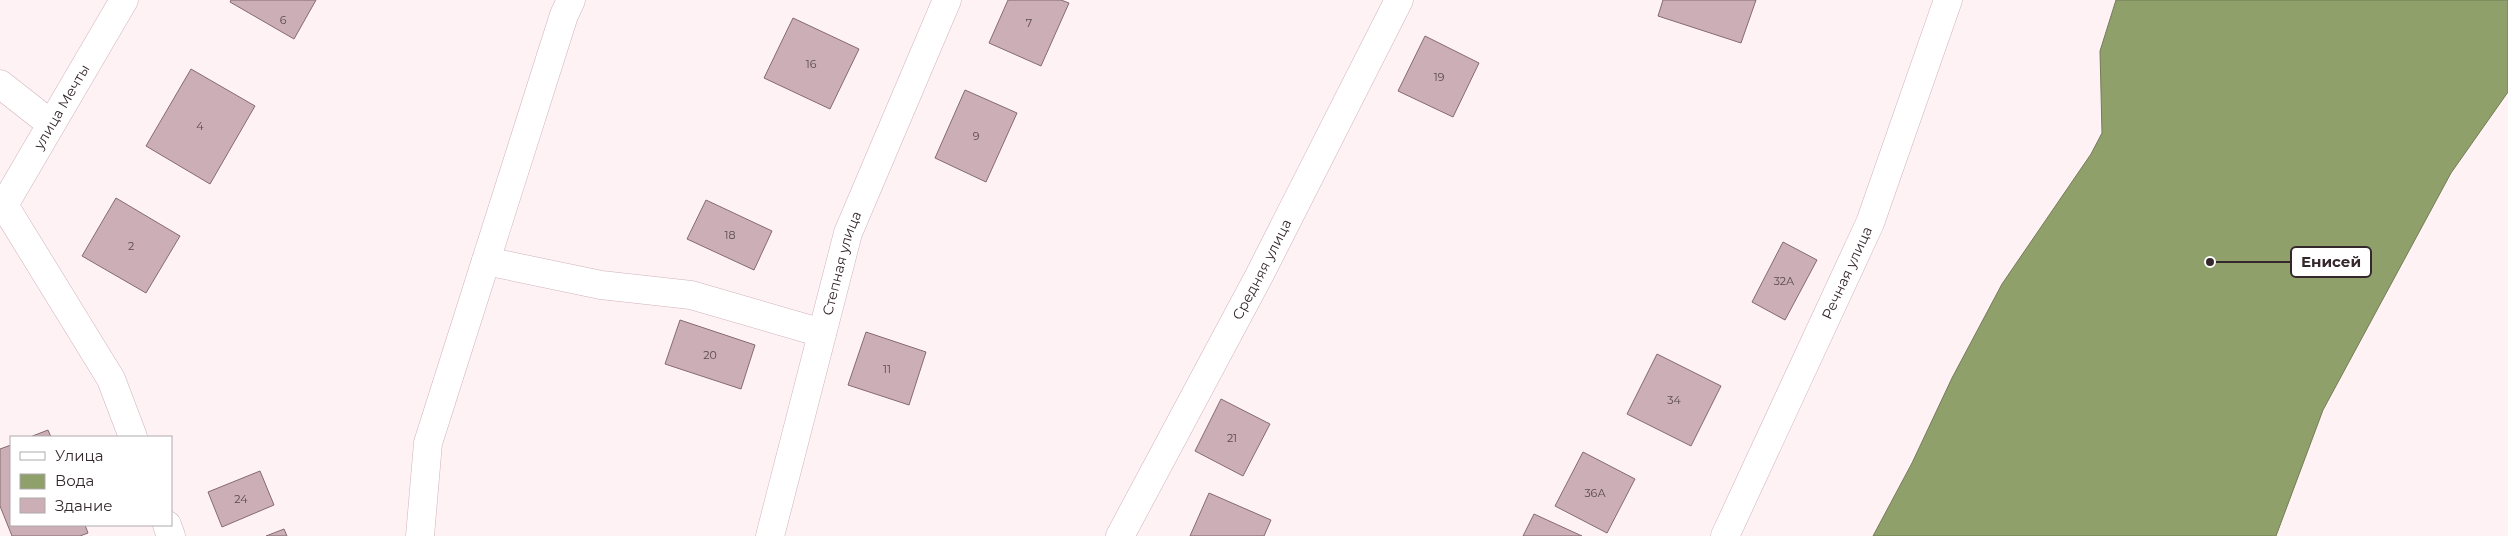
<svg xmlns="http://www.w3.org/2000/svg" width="2508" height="536" font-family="Montserrat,sans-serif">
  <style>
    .water { fill: #8fa06a; stroke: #747c57 }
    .building { fill: #cbaeb6; stroke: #856a72 }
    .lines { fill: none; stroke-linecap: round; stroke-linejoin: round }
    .minor-casing { stroke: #cfb2ba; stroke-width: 29 }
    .minor { stroke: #fff; stroke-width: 28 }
    .labels { text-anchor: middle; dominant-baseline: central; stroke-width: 5; stroke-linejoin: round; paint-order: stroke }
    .number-label { font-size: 11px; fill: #5a4a4e }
    .street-label { font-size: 14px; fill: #34282c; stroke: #fff }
    .leader { fill: none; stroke: #34282c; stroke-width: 2 }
    .callout-dot { fill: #34282c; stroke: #fff; stroke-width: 2 }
    .callout { fill: #fff; stroke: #34282c; stroke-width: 2 }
    .callout-label { font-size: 15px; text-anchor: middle; font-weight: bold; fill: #34282c }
  </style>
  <rect width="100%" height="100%" fill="#fff2f5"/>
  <!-- water -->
  <path class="water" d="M2116 0H2508V92L2451 173 2323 410 2276 536H1873L1912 463 1952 378 2002 284 2091 154 2102 133 2100 51Z"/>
  <!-- building -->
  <path class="building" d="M231 0H316L294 39 230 2Z
    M1008 0H1061L1069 3 1041 66 989 43Z
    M1663 0H1756L1741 43 1658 16Z
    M793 18 859 49 830 109 764 78Z
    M1425 36 1479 63 1453 117 1398 91Z
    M191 69 255 106 210 184 146 146Z
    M965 90 1017 113 986 182 935 158Z
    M116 198 180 236 146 293 82 256Z
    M706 200 772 231 754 270 687 239Z
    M1783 242 1817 260 1785 320 1752 302Z
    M680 320 755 345 741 389 665 364Z
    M866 332 926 352 909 405 848 385Z
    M1657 354 1721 386 1691 446 1627 414Z
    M1221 399 1270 424 1243 476 1195 451Z
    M48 430 51 437H30Z
    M11 445V525H85L88 533 80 536H12L0 506V449Z
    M1583 452 1635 479 1607 533 1555 506Z
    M260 471 274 505 222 527 208 492Z
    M1209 493 1271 520 1264 536H1190Z
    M1534 514 1582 536H1523Z
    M284 529 287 536H266Z"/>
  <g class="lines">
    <defs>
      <g id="minor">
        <path d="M0 84 51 124"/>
        <path d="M4 205 111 379 133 437"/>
        <path id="s1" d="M0 212 124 0"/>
        <path d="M486 261 601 285 691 295 822 333"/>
        <path d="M167 525 171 536"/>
        <path d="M420 536 428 443 564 15 571 0"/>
        <path id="s2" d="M770 536 848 233 947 0"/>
        <path id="s3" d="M1120 536 1259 276 1399 0"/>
        <path id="s4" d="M1725 536 1870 223 1948 0"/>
      </g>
    </defs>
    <!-- minor casing -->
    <use href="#minor" class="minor-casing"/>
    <!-- minor -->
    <use href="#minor" class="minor"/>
  </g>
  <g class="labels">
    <!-- number labels -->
    <g class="number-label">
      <text x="283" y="20">6</text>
      <text x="1029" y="23">7</text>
      <text x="811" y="64">16</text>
      <text x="1439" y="77">19</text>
      <text x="200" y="126">4</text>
      <text x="976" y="136">9</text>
      <text x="730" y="235">18</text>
      <text x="131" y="246">2</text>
      <text x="1784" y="281">32А</text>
      <text x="710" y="355">20</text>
      <text x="887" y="369">11</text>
      <text x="1674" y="400">34</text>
      <text x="1232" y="438">21</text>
      <text x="1595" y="493">36А</text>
      <text x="241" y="499">24</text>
    </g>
    <!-- street labels -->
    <g class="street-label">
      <text stroke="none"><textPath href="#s1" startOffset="122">улица Мечты</textPath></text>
      <text stroke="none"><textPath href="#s2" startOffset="282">Степная улица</textPath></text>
      <text stroke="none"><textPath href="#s3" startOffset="302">Средняя улица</textPath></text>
      <text stroke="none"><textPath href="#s4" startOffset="290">Речная улица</textPath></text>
    </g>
  </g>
  <!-- callouts -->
  <path class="leader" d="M2210 262L2291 262"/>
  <circle class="callout-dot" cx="2210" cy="262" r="5"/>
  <rect class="callout" x="2291" y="247" width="80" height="30" rx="5"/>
  <g class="callout-label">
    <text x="2331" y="267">Енисей</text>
  </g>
  <!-- legend -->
  <rect x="10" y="436" width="162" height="90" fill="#ffffff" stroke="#aea9ab"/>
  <rect x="20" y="452" width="25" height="8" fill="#ffffff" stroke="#aea9ab"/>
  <text x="55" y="461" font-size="15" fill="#34282c">Улица</text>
  <rect x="20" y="474" width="25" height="15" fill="#8fa06a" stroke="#aea9ab"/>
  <text x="55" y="486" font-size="15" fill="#34282c">Вода</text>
  <rect x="20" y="498" width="25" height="15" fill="#cbaeb6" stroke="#aea9ab"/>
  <text x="55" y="511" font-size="15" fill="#34282c">Здание</text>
</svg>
